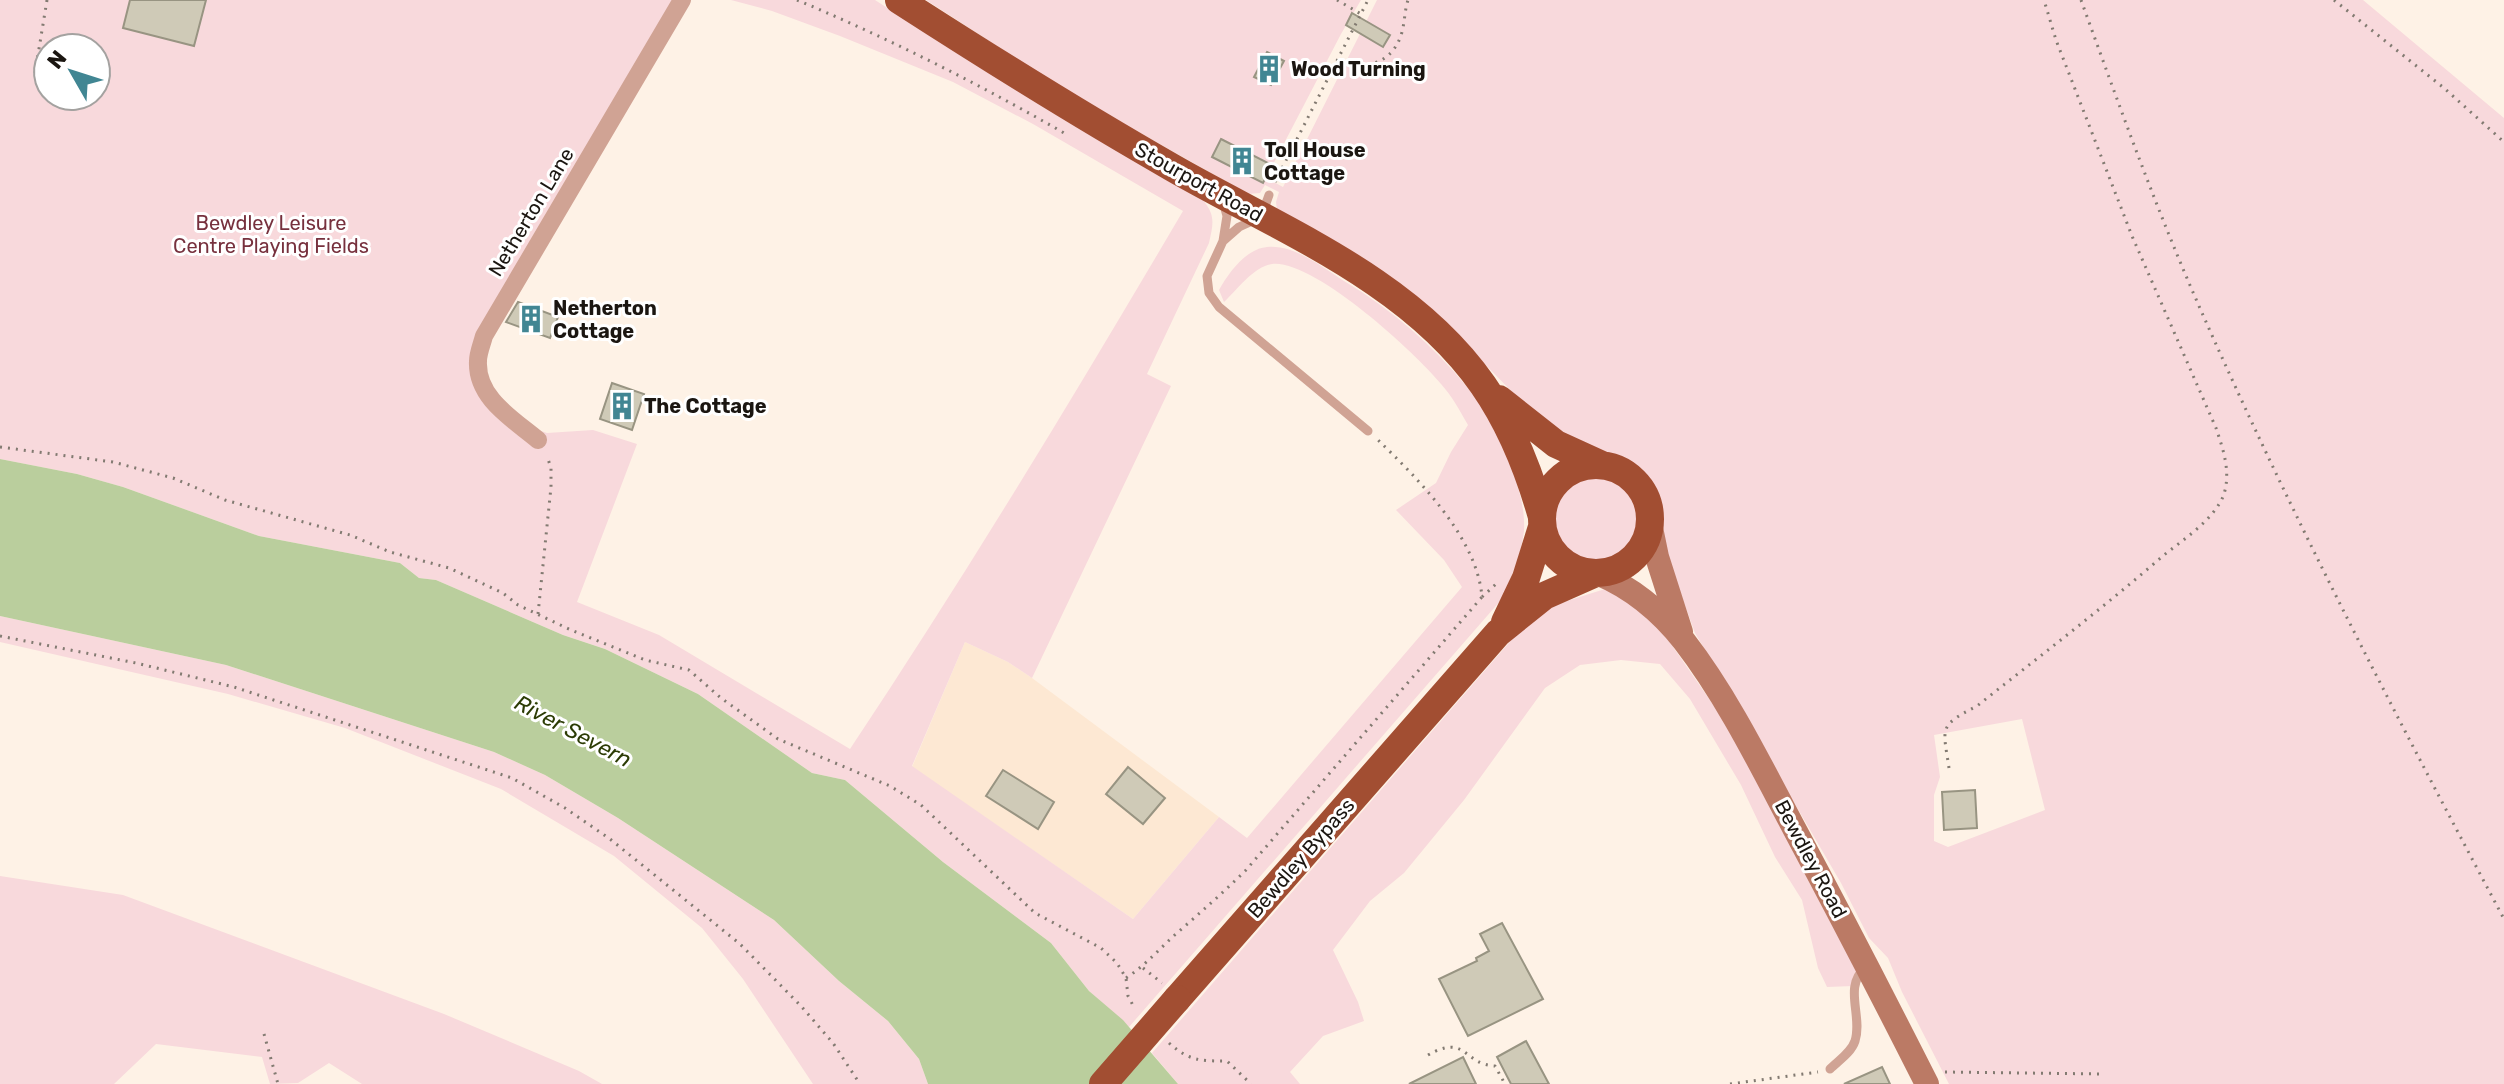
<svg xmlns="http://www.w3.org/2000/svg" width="2504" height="1084" font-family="Rubik,sans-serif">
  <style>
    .built { fill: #fde8d3 }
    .green { fill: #f8d9dc; fill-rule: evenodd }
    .water { fill: #bace9d }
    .building { fill: #cfcab7; stroke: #989482; stroke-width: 2 }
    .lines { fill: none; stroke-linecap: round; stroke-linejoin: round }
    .path { stroke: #827a71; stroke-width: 3; stroke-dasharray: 2 6; stroke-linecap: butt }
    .service { stroke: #d0a394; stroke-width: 9 }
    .minor { stroke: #d0a394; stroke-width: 18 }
    .secondary { stroke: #bb7a65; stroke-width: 24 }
    .trunk { stroke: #a24e32; stroke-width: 28 }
    .trunk-bridge { stroke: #a24e32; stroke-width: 28 }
    .labels { text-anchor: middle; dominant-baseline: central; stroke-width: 6; stroke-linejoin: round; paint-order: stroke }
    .poi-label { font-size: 20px; font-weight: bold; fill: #1b1611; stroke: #fff; text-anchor: start }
    .street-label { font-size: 20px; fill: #1b1611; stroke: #fff }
    .park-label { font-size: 20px; fill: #77313e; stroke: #fff }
    .water-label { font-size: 22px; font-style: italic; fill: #2c3c05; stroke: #fff }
  </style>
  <rect width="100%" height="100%" fill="#fef2e6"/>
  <!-- built -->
  <path class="built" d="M965 642 1008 662 1032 678 1219 817 1133 919 912 767Z"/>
  <!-- green -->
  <path class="green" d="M0 0H691L487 338 482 363 489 388 530 427 547 433 593 430 637 444 577 602 659 635 850 749C967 573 1076 393 1183 211L1033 124 953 82 840 36 772 11 731 0H875L929 35 1203 200C1216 216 1213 224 1209 243L1147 374 1171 386 1032 678 1008 662 965 642 912 766 1133 919 1219 817 1247 838 1462 587 1444 560 1396 510 1436 483 1451 452 1468 425C1460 411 1452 396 1441 384 1415 352 1313 259 1272 264 1253 267 1237 290 1224 302L1219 290C1229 272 1246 249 1267 247 1294 244 1322 267 1344 281 1391 309 1433 345 1467 387 1475 396 1484 406 1490 416 1499 433 1507 453 1513 472 1520 492 1525 510 1524 531 1521 557 1511 577 1501 600L1129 1027 1089 991 1051 943 943 862 845 780 812 773 698 694 605 649 563 635 436 580 419 578 400 563 259 536 123 487 77 474 0 459ZM48 48H96V96H48Z
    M926 0H1361L1341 34 1266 178 1283 187 1377 0H2363L2504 118V1084H1949L1902 992 1888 958 1869 938 1841 883 1695 633 1670 564 1658 507 1646 479 1618 459 1592 452 1529 409 1469 348 1277 211 1276 202 1279 192 1265 185 1260 193 1248 194 1066 91ZM2022 719 2045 810 1948 847 1934 841V795L1940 777 1934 735Z
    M1554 520a42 42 0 1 1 84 0a42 42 0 1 1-84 0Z
    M1605 589 1637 604 1669 641 1714 706 1744 755 1858 974 1853 986 1827 987 1818 968 1802 900 1775 857 1741 785 1690 699 1660 664 1621 660 1580 665 1545 688 1464 800 1404 873 1370 901 1333 950 1358 1002 1364 1021 1323 1036 1290 1072 1300 1084H1178L1152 1053 1514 637 1551 606Z
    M0 616 226 665 494 752 545 775 618 818 774 920 839 981 888 1021 919 1059 928 1084H813L743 979 702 928 614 856 501 789 345 728 228 694 0 642Z
    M0 876 123 895 444 1014 579 1071 602 1084H362L329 1063 298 1083 270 1084 262 1057 156 1044 114 1084H0Z"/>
  <!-- water -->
  <path class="water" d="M0 459 77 474 123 487 259 536 400 563 419 578 436 580 563 635 605 649 698 694 812 773 845 780 943 862 1051 943 1089 991 1123 1020 1178 1084H928L919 1059 888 1021 839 981 774 920 618 818 545 775 494 752 226 665 0 616Z"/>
  <!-- building -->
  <path class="building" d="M130 0H206L194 46 123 28Z
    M1352 13 1390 35 1383 47 1346 25Z
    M1267 52 1284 61 1271 85 1254 77Z
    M1221 139 1272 165 1263 183 1212 157Z
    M518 302 558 317 550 338 506 322Z
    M612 383 644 394 632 430 600 419Z
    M1128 767 1165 798 1143 824 1106 794Z
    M1003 770 1054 802 1038 829 986 796Z
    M1975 790 1977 828 1944 830 1942 792Z
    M1502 923 1543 999 1468 1036 1439 979 1477 961 1476 958 1489 951 1480 934Z
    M1526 1041 1549 1084H1511L1497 1057Z
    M1463 1057 1476 1084H1409Z
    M1882 1067 1890 1084H1844Z"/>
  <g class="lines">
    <!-- path -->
    <path class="path" d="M797 0C888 38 979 84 1064 133
      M1337 0 1361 14
      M2081 0C2118 102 2155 206 2199 306 2291 515 2397 718 2504 919
      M2334 0 2444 88 2504 142
      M1336 64C1362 69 1389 66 1400 38 1405 26 1404 12 1408 0
      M35 73 47 0
      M1275 182 1368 0
      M0 447 113 462 173 478 225 500 350 535 390 552 449 568 503 593 518 605 571 630 645 660 689 670 721 698 778 739 890 786 921 805 1035 913 1101 948 1117 963 1126 978 1128 996 1135 1009
      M1482 597 1496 584
      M538 614 551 487V468L547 456
      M0 636 136 663 234 687 512 778 565 808 610 839 740 944 801 1006 833 1043 860 1084
      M1949 768C1943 727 1938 726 1977 706 2040 656 2103 608 2164 555 2184 539 2215 519 2224 494 2231 471 2223 449 2216 428L2132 236 2056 40 2044 0
      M1143 968 1162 983
      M1126 978C1146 965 1160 948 1177 933 1201 912 1224 892 1246 870L1482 597C1477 537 1418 479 1377 439
      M264 1034 278 1084
      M1169 1043C1189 1061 1200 1061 1227 1061L1251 1084
      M1428 1055C1467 1033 1462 1064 1495 1066L1505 1084
      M1945 1072 2103 1074
      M1730 1084 1818 1072"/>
    <!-- service -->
    <path class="service" d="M1269 195 1261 217 1239 227 1223 241 1207 276 1209 293 1219 307 1368 431
      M1223 241 1227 216 1223 201
      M1830 1069C1838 1061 1851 1053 1855 1041 1863 1016 1843 987 1865 968"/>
    <!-- minor -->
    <path class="minor" d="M538 440C513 419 476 398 478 361 478 353 482 344 484 336L682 0"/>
    <!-- secondary -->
    <path class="secondary" d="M1650 523 1657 557 1681 632
      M1599 574C1632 588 1661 612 1684 641 1728 698 1761 766 1795 830 1840 914 1884 999 1927 1084"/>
    <!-- trunk -->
    <path class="trunk" d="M899 0C989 58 1080 115 1173 168 1279 229 1410 280 1483 385 1511 425 1529 471 1542 517
      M1499 399 1556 444 1602 465
      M1542 519a54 54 0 1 1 108 0a54 54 0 1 1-108 0Z
      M1505 622 1526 578 1542 527
      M1177 999 1498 633 1544 596 1596 573"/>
    <!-- trunk-bridge -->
    <path class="trunk-bridge" d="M1103 1084 1177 999"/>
  </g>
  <!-- icons -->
  <defs>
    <symbol id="building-bare" viewBox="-9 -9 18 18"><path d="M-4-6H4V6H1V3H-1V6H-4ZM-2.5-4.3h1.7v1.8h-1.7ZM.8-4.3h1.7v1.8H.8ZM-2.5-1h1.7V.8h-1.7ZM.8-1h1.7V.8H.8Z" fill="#418693" stroke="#fff" stroke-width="2.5" paint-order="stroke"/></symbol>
  </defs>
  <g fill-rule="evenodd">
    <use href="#building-bare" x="1249" y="49" width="40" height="40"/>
    <use href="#building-bare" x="1222" y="141" width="40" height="40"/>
    <use href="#building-bare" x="511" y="299" width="40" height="40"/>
    <use href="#building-bare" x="602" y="386" width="40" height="40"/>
  </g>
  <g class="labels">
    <!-- poi labels -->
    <g class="poi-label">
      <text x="1291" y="69">Wood Turning</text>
      <text x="1264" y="150">Toll House<tspan x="1264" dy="23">Cottage</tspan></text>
      <text x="553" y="308">Netherton<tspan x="553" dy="23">Cottage</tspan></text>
      <text x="644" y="406">The Cottage</text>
    </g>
    <!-- street labels -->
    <g class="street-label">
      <text transform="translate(1199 182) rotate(29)">Stourport Road</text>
      <text transform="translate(531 212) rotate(-59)">Netherton Lane</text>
      <text transform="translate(1301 858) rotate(-49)">Bewdley Bypass</text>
      <text transform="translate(1811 859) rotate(62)">Bewdley Road</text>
    </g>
    <!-- park labels -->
    <g class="park-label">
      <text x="271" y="223">Bewdley Leisure<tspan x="271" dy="23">Centre Playing Fields</tspan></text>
    </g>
    <!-- water labels -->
    <g class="water-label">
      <text transform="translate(573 731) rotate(28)">River Severn</text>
    </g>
  </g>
  <!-- north arrow -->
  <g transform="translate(72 72) rotate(309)"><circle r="38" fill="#ffffff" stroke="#a4a2a0" stroke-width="2"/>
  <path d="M0-6L14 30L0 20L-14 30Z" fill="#418693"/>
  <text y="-12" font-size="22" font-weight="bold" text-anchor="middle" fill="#1b1611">N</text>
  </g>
</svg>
